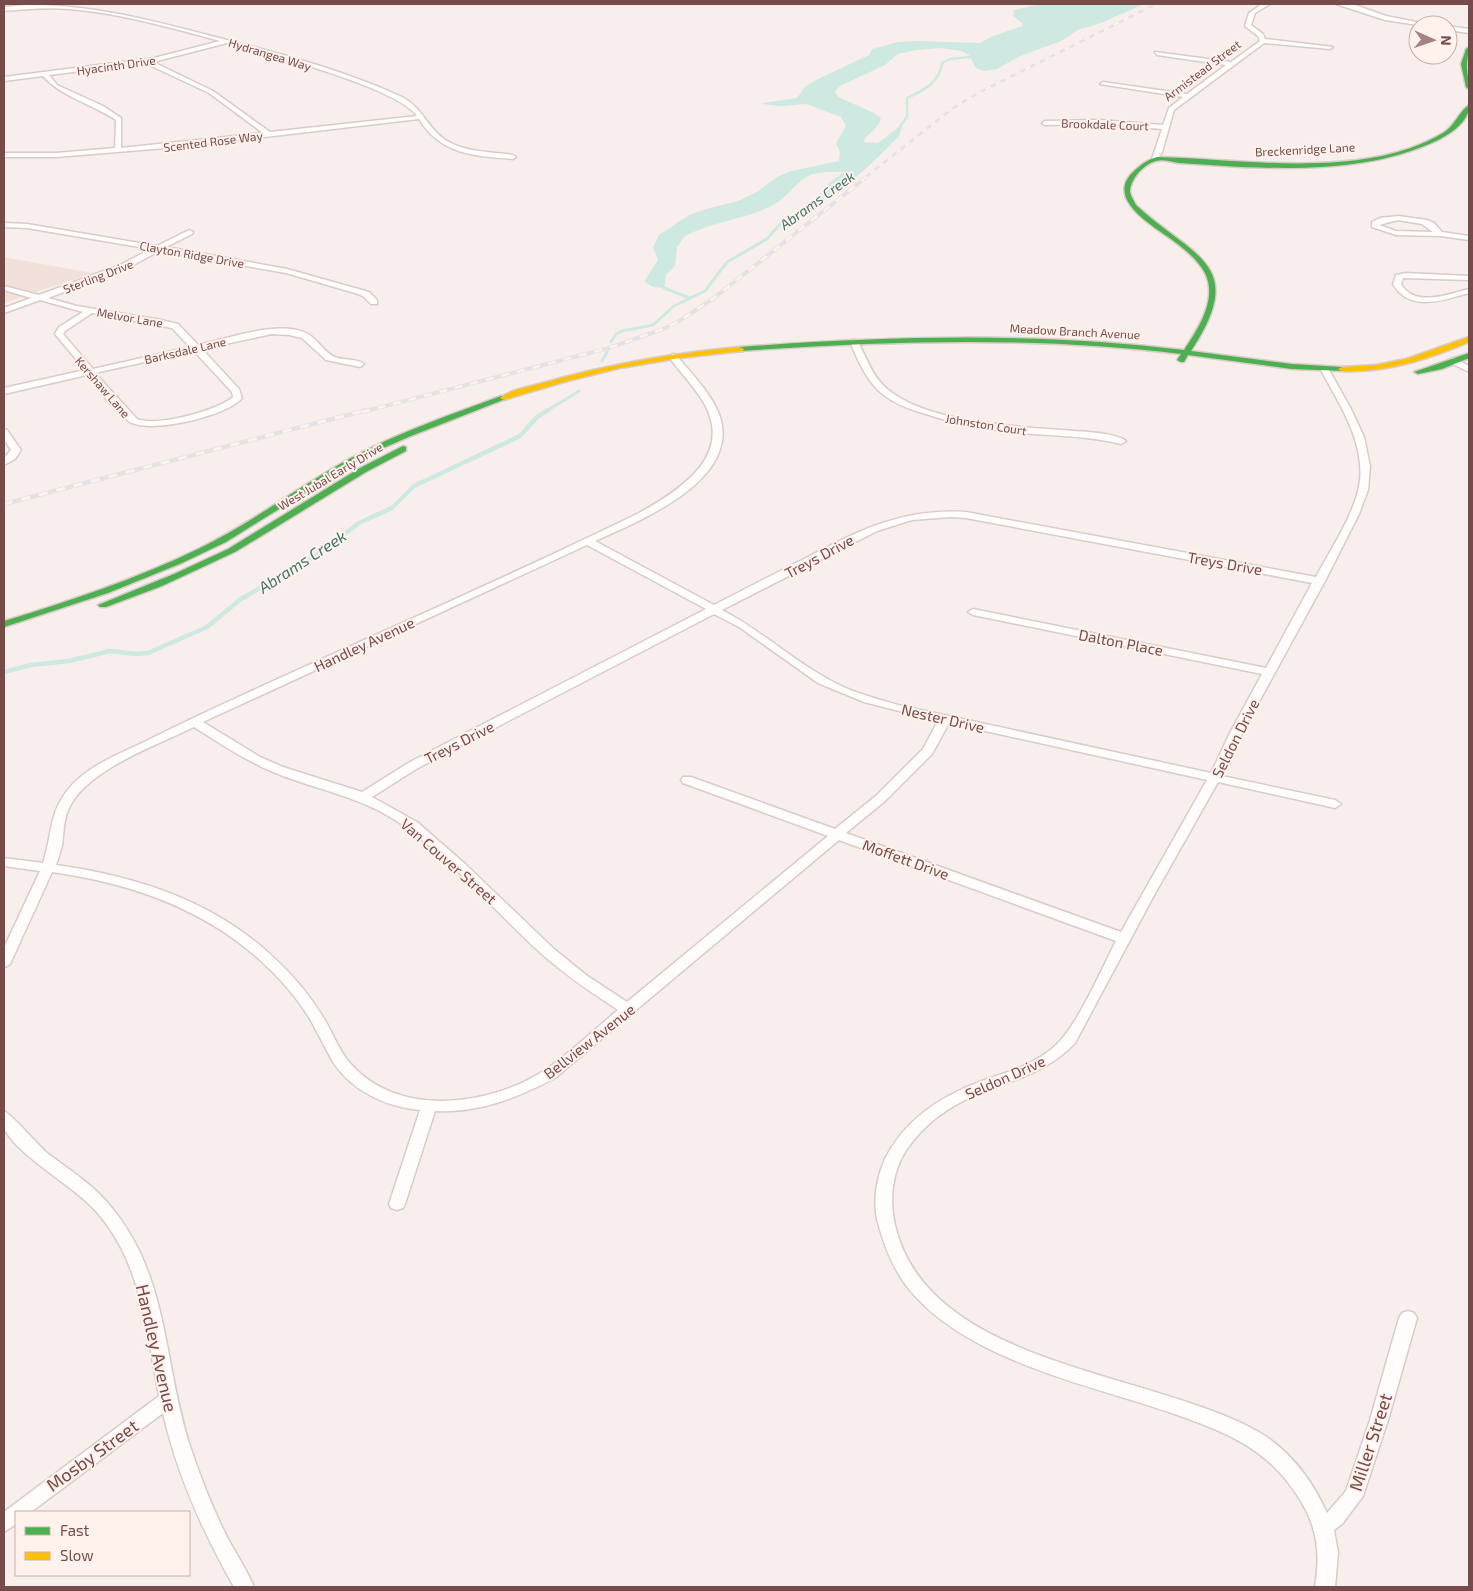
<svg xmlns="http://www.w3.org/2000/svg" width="1473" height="1591" font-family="'Exo 2',sans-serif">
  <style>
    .residential { fill: #f2e0db }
    .water { fill: #cde9e2 }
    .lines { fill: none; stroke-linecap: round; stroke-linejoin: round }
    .stream-far2 { stroke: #cde9e2; stroke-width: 2.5 }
    .stream-far1 { stroke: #cde9e2; stroke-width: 3 }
    .stream { stroke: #cde9e2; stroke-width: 4.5 }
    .street-casing { stroke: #d8ccca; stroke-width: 3 }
    .fast-casing { stroke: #d9ccc9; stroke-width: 3 }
    .slow-casing { stroke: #d9ccc9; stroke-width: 3 }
    .street { fill: #fefdfc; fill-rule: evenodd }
    .fast { fill: #4caf50; fill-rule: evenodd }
    .slow { fill: #ffc107; fill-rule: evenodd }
    .rail-far2-casing { stroke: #e4e2e5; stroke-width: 2.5 }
    .rail-far1-casing { stroke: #e4e2e5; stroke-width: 4 }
    .rail-casing { stroke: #e4e2e5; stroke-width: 4.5 }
    .rail-far2 { stroke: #fff2ed; stroke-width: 2; stroke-dasharray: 5.5; stroke-linecap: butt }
    .rail-far1 { stroke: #fff2ed; stroke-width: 2.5; stroke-dasharray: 8; stroke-linecap: butt }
    .rail { stroke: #fff2ed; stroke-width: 3; stroke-dasharray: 9; stroke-linecap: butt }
    .labels { text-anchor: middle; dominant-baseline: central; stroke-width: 4; stroke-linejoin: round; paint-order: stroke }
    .far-street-label { font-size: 12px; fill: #774b4a; stroke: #fff2ed }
    .far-water-label { font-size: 14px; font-style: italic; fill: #3a756b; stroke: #fff2ed }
    .street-label { font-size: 15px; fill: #774b4a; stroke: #fff2ed }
    .water-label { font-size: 16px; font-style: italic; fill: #3a756b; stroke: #fff2ed }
    .near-street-label { font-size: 18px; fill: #774b4a; stroke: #fff2ed }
  </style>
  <rect width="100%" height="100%" fill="#f8efec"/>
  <!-- residential -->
  <path class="residential" d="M4 257 93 273 4 303Z"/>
  <!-- water -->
  <path class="water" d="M1040 4H1144L1101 23 1078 30 1061 41 1018 57 997 69 984 71 976 68 969 55 961 51 941 48 916 50 898 54 885 65 840 86 835 91 838 97 874 113 881 118C879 129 867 133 863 142L878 143 899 127H902L899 136C887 148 837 202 821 194L828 184 844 172C838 171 816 172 810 175 797 181 788 196 775 204 749 218 718 221 691 233L685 236 677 247 675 266 666 275 664 288 653 287 646 283 645 280 658 260 653 247 659 235 689 215 710 208 738 201 757 192 777 177 791 171 839 161 840 152 836 143 846 126 841 117 806 104 781 106 762 104 763 103 797 98 805 87 816 80 869 55 872 49 898 42 917 41 980 43 993 36 1022 26V23L1013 16 1014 10Z"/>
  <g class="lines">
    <!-- stream-far2 -->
    <path class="stream-far2" d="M896 132 907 117V98C923 91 940 82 942 63L950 59 970 57"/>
    <!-- stream-far1 -->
    <path class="stream-far1" d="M664 288 690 298
      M611 342 616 334 622 331 653 325 674 306 705 291 727 262 767 239 781 223 795 217 829 193
      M602 361 607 352
      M545 412 579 391"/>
    <!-- stream -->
    <path class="stream" d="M4 672 31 665 69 661 110 651 136 654 148 653 207 627 241 599 317 555 359 523 392 508 414 486 520 436 537 417 548 410"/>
    <defs>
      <path id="street" d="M1262 4H1270L1255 13 1251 25 1263 34 1265 39 1333 47 1330 49 1264 43 1174 110 1162 152 1157 160 1152 159 1162 129 1100 124 1045 125 1042 123 1045 121 1100 120 1163 125 1169 108 1183 97 1100 84 1103 82 1187 94 1226 65 1157 55 1155 52 1231 62 1260 41 1258 36 1245 26 1249 13Z
        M1336 4 1355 5 1386 16 1432 25H1418L1385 20Z
        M26 5C94 4 158 22 223 39 283 54 346 71 402 97 424 108 429 133 451 143 464 150 480 151 495 153 502 154 511 153 516 157L513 159C475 156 441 155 419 119L178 147 56 157H4V153H56L115 148 116 120C92 104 60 96 43 76L4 81V77L154 58 220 41C171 28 120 13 69 9 47 7 26 9 4 11V7ZM227 43C265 53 397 87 417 116L270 132 213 91 153 62ZM145 63 209 93 263 133 121 148V118L103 106 57 85 49 75Z
        M1448 26 1469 29V33L1448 30Z
        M1398 216 1427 220 1434 223 1442 232 1469 236V240L1440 236 1396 235 1372 227V222L1380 218ZM1398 220 1422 224 1433 232 1396 231 1379 225Z
        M4 223 27 224 157 246 189 230 193 232 192 234 166 247 287 269 369 292 377 300V304H371L363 296 355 293 286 273 159 251 126 269 48 298 77 306 161 320 178 324 198 345C227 339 280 319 308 334 317 339 323 350 331 355 341 362 356 357 364 364L360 367 326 360 302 338 289 335 272 334 202 349 239 389 242 398C227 416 154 433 132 423 120 418 95 386 87 375L4 394V388L85 370 55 334 59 327 83 312 40 300 4 313V308L31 298 4 290V286L39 295 120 265 151 249 27 228 4 227ZM92 313 172 328 190 347 93 369 63 334 65 331ZM194 351 232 392 233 397C217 411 156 427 137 419L95 373Z
        M1406 273 1469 276V280L1403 278 1401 284C1415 308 1448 294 1469 289V293C1443 300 1410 313 1393 284L1396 275Z
        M851 340H857C865 354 870 371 881 383 918 424 1023 427 1074 431 1087 432 1116 433 1126 441L1121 444C1093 437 1063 436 1034 434 998 431 961 426 926 414 908 409 889 402 876 388 864 375 857 358 850 342Z
        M673 354 676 355C692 374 712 394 720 417 740 481 639 521 595 541L714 605C745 589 776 573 806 558 860 530 903 508 966 512L1316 577C1330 550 1357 511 1360 480 1364 440 1339 404 1321 370L1322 368H1328L1351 409 1364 437 1370 466 1368 490 1359 514 1325 581 1242 733 1222 776 1335 800 1341 804 1335 808 1218 782 1152 899 1075 1043C1048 1072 1013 1080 978 1094 949 1106 924 1124 907 1149 892 1171 889 1200 895 1225 928 1368 1156 1371 1262 1434 1291 1452 1313 1482 1327 1513L1346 1491 1370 1420 1399 1318 1402 1313 1408 1311 1414 1313 1417 1318 1388 1420 1363 1496 1342 1524 1334 1530 1338 1553 1335 1587H1315C1321 1552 1317 1525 1297 1495 1266 1447 1225 1432 1172 1413 1090 1385 975 1362 915 1296 895 1275 884 1247 877 1219 873 1199 877 1177 885 1159 905 1119 941 1096 982 1081 1007 1072 1034 1065 1055 1046 1078 1025 1101 970 1116 941L839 840 555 1078C517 1098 479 1113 435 1111L405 1204 403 1208 397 1210 391 1208 389 1204 420 1110C386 1107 352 1091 333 1062 325 1048 318 1033 310 1019 297 998 280 978 261 961 203 908 130 883 52 872L11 962 9 965 4 967V948L40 871 4 866V858L43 863C53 833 48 812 71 786 90 765 117 755 142 743 172 728 203 713 234 699 369 637 506 578 639 513 680 490 734 456 704 403 694 386 680 372 669 357ZM951 517 966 518 1312 583 1266 668 973 609 968 612 973 615 1262 674 1230 733 1211 773 898 705C874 698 847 691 826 678 790 658 759 629 722 610L877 531 912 520ZM587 545 706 609 410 762 362 792 283 767 260 757 203 722ZM714 614 739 627 818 683 864 702 938 721 923 749 877 795 835 829 691 777H683L681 780 683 783 828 836 627 1002 586 975 554 949 464 863 417 822 372 797 418 768ZM949 723 1207 780 1121 932 846 833 885 801 932 754ZM194 727C219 743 245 760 273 772 319 791 367 797 408 829 458 866 498 915 544 956 567 976 592 993 618 1010 594 1030 570 1053 545 1070 489 1107 396 1118 349 1062 338 1049 332 1031 323 1017 309 994 291 973 272 956 212 900 135 876 56 865 58 859 60 853 62 846 64 832 63 819 70 806 89 769 157 745 194 727Z
        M1454 358 1469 366V372L1451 363V359Z
        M4 429 7 430 21 450 15 459 4 465V458L11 450 4 439Z
        M4 1111C10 1113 38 1145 47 1153 67 1168 89 1182 106 1201 171 1274 162 1363 191 1449 201 1479 213 1509 227 1537 236 1554 247 1570 254 1587H234C203 1532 177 1475 163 1413L31 1512H16V1524L4 1532V1512L159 1396C146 1330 142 1260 93 1208 70 1184 19 1156 5 1130 2 1125 4 1117 4 1111Z"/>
      <path id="fast" d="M1469 47C1469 53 1467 58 1467 64 1466 72 1470 81 1469 89L1466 87 1461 64 1466 49Z
        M1469 105C1470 121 1450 134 1438 140 1374 171 1294 170 1225 166 1210 165 1194 164 1179 163 1172 162 1163 159 1156 161 1144 164 1131 178 1130 191 1130 195 1134 201 1136 205 1193 258 1249 263 1191 351L1292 364 1342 367H1345V371L1292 369 1188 355 1184 362H1181L1177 360 1181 354C1035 336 886 341 740 351L736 349 740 347C887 336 1037 332 1184 350 1198 329 1218 299 1205 273 1199 262 1189 253 1179 245 1161 230 1104 202 1132 173 1139 166 1147 160 1157 157 1245 159 1364 180 1443 133 1455 126 1459 111 1469 105Z
        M1469 353V358L1442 369 1418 374 1414 372Z
        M501 396 508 398 411 436 374 452 337 473 226 542 182 563 108 593 4 627V621C70 601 136 579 198 549 252 523 299 486 351 458 399 432 450 415 501 396Z
        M403 446 406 447V451L366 472 235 552 162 586 106 607H100L98 605 174 574 228 549 360 468Z"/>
      <path id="slow" d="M1469 337V342C1433 357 1396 370 1357 371 1350 371 1343 373 1338 369L1342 367 1376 365 1406 359Z
        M740 347 744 349 743 351 680 358 620 368 564 382 504 400 500 398C510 390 527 387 539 384 605 365 672 353 740 347Z"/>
    </defs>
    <!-- street casing -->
    <use href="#street" class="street-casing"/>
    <!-- fast casing -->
    <use href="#fast" class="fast-casing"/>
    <!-- slow casing -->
    <use href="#slow" class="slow-casing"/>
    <!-- street -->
    <use href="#street" class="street"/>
    <!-- fast -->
    <use href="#fast" class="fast"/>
    <!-- slow -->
    <use href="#slow" class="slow"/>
    <defs>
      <path id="rail-far2" d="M862 180 953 108 980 92 1156 4"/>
      <path id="rail-far1" d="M362 412 609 348 663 329 681 320 714 298 864 179"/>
      <path id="rail" d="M4 504 367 410"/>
    </defs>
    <!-- rail-far2 casing -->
    <use href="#rail-far2" class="rail-far2-casing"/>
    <!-- rail-far1 casing -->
    <use href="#rail-far1" class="rail-far1-casing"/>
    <!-- rail casing -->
    <use href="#rail" class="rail-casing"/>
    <!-- rail-far2 -->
    <use href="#rail-far2" class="rail-far2"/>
    <!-- rail-far1 -->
    <use href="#rail-far1" class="rail-far1"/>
    <!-- rail -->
    <use href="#rail" class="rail"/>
  </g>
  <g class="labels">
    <!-- far-street labels -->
    <g class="far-street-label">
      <text transform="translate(270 54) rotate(17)">Hydrangea Way</text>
      <text transform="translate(116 65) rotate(-8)">Hyacinth Drive</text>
      <text transform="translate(1202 70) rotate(-37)">Armistead Street</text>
      <text transform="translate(1105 124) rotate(2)">Brookdale Court</text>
      <text transform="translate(213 141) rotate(-7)">Scented Rose Way</text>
      <text transform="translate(1305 149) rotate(-3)">Breckenridge Lane</text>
      <text transform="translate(192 254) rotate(10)">Clayton Ridge Drive</text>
      <text transform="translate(98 276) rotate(-21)">Sterling Drive</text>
      <text transform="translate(130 317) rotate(10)">Melvor Lane</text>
      <text transform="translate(1075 331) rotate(3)">Meadow Branch Avenue</text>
      <text transform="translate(185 350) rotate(-13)">Barksdale Lane</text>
      <text transform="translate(103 387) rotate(49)">Kershaw Lane</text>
      <text transform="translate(986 424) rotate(9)">Johnston Court</text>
      <text transform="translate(330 476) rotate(-31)">West Jubal Early Drive</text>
    </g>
    <!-- far-water labels -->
    <g class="far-water-label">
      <text transform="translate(817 200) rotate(-36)">Abrams Creek</text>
    </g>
    <!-- street labels -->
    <g class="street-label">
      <text transform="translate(819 556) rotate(-28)">Treys Drive</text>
      <text transform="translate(1225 563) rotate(10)">Treys Drive</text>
      <text transform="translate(1121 642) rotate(11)">Dalton Place</text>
      <text transform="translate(364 644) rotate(-25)">Handley Avenue</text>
      <text transform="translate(943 718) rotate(13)">Nester Drive</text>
      <text transform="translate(1235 738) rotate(-63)">Seldon Drive</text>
      <text transform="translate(459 742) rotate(-27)">Treys Drive</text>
      <text transform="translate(906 859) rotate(20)">Moffett Drive</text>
      <text transform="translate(449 861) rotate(41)">Van Couver Street</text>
      <text transform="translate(589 1041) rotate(-38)">Bellview Avenue</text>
      <text transform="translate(1005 1077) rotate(-24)">Seldon Drive</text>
    </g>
    <!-- water labels -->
    <g class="water-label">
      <text transform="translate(302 561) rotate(-33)">Abrams Creek</text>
    </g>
    <!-- near-street labels -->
    <g class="near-street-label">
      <text transform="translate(157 1348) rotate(77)">Handley Avenue</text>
      <text transform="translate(1370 1442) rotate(-72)">Miller Street</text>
      <text transform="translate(92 1455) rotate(-36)">Mosby Street</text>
    </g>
  </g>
  <!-- border -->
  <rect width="1473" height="1591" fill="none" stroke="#774b4a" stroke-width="10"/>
  <!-- legend -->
  <rect x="15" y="1511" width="175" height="65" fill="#fff2ed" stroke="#c9afac"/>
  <rect x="25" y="1527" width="25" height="8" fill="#4caf50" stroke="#c9afac"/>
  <text x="60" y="1536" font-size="15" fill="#774b4a">Fast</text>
  <rect x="25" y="1552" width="25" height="8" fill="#ffc107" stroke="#c9afac"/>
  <text x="60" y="1561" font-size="15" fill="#774b4a">Slow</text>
  <!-- north arrow -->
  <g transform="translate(1433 40) rotate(92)"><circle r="24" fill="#fff2ed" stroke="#c9afac"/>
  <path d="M0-4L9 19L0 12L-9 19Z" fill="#a48483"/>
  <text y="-8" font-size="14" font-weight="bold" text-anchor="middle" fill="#774b4a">N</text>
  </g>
</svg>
